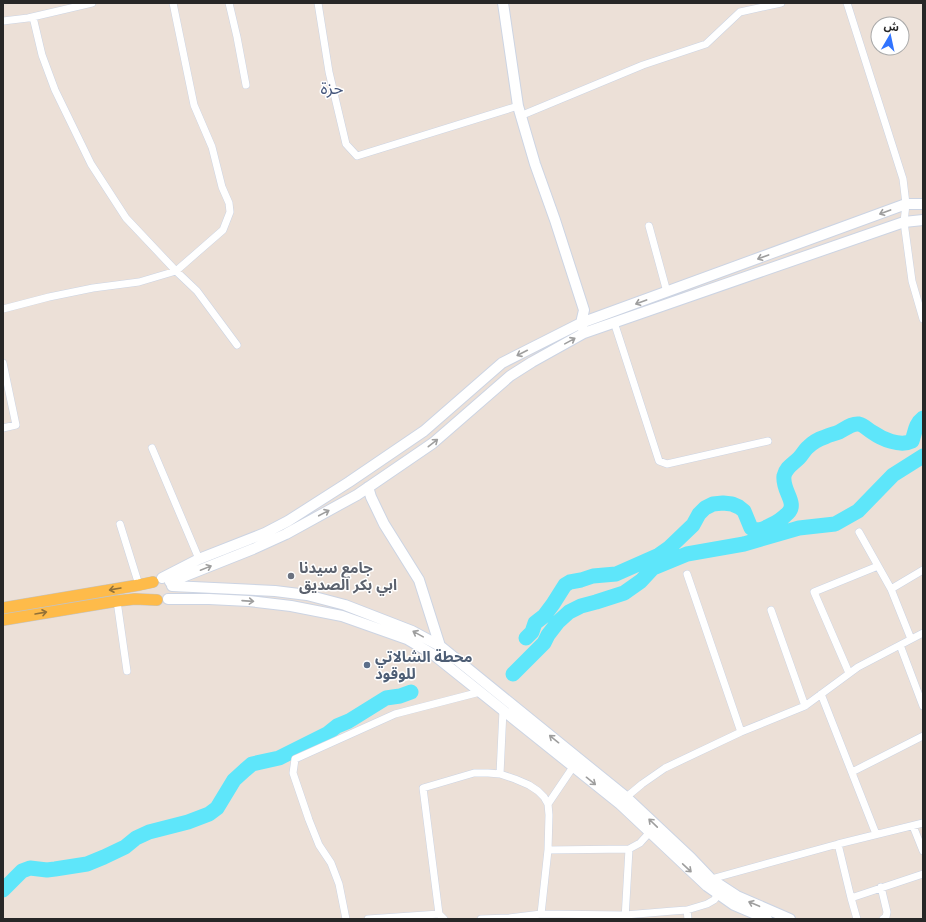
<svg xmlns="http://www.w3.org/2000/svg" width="926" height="922" font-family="'Space Grotesk','Noto Sans Arabic',sans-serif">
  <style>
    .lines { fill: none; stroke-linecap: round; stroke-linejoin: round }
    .river { stroke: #5ee6fa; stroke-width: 15 }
    .street-casing { stroke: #ccd4e3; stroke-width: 8 }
    .secondary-casing { stroke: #ccd4e3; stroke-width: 12 }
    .primary-casing { stroke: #c3c3c3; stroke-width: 12 }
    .street { stroke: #fff; stroke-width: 7 }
    .secondary { stroke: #fff; stroke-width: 10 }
    .primary { stroke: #febb4a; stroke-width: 11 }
    .oneway { stroke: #9e9e9e }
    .oneway2 { stroke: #927138 }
    .worship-dot { fill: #6b7280; stroke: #fff; stroke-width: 1.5 }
    .service-dot { fill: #5c6f8a; stroke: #fff; stroke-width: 1.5 }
    .labels { text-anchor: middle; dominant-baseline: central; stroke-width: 3; stroke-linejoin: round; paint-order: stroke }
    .worship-label { font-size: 15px; font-weight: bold; fill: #5b616d; stroke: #fff; text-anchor: start }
    .service-label { font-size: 15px; font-weight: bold; fill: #4e5e75; stroke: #fff; text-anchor: start }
    .quarter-label { font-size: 17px; fill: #44567c; stroke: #fff }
  </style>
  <rect width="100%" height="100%" fill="#ece0d7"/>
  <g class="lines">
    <!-- river -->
    <path class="river" d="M526 638 532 632 535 623 544 616 553 604 565 585 570 582 581 580 593 576 616 574 659 555 669 548 693 525 699 514 705 508 713 504 723 503 732 504 739 507 744 511 751 528C759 532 763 529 771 525 778 522 783 518 788 513 798 503 782 491 784 476 786 467 793 464 799 458 802 455 804 451 807 448 812 443 818 439 825 437 829 435 834 434 839 432 845 429 852 423 859 424 864 425 867 429 872 432 882 439 900 447 912 441 915 433 915 424 923 418
      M513 674 544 643 548 635 558 622 569 612 581 606 596 602 624 593 641 581 653 568 687 554 744 544 799 528 835 524 858 511 893 475 923 456
      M3 890 22 871 30 868 47 870 55 869 87 864 104 857 125 847 136 838 149 832 188 822 209 814 217 808 234 780 245 770 252 764 279 758 327 734 337 726 349 721 386 698 400 696 411 692"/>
    <defs>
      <path id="street" d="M229 3 237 37 246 85
        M318 3 329 72 346 144 357 156 518 106
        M847 3 903 179 906 204 904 222 912 281 923 319
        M33 17 42 55 55 90 91 164 126 218 176 271 197 291 237 345
        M3 21 28 18 92 3
        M520 116 643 65 706 44 740 12 781 3
        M649 226 667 292
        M3 309 49 297 93 288 139 282 176 271 223 230 230 212 229 203 222 187 212 147 194 105 173 3
        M614 322 659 461 667 464 768 441
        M3 363 16 425 3 428
        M152 448 199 559
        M120 524 139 585
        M859 532 891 589 911 639
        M687 574 741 732
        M891 589 923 570
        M117 601 127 671
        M771 610 805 706
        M900 645 923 706
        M849 673 814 592 878 566
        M821 694 876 834
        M852 772 923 736
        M500 774 503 710
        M624 799 642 784 665 768 741 732 805 706 858 667 923 633
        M548 804 573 767
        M913 826 923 851
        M838 844 851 898 857 919
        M548 850 629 849 640 843 649 833
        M710 881 711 879 838 844 923 823
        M881 887 887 912 886 917 883 919
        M851 898 923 874
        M687 910 688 919
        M346 919 339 884 331 863 319 845 309 820 293 773 295 759 395 714 480 692
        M368 919 439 914
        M444 919 439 914 423 788 474 773H488L500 774 515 779 529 785 538 791 544 797 548 804 549 815 548 850 541 914
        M481 919 509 918 541 914 625 915 673 911 687 910 707 904 714 900 718 895
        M625 919 629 849"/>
      <path id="secondary" d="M503 3 518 106 535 164 555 220 584 310 581 323 583 329
        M368 487 371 497 384 524 419 580 440 646
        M162 578 199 559 265 533 288 521 349 482 424 431 502 363 581 323 906 204H923
        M170 582 253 549 286 534 357 495 433 443 510 376 532 362 584 333 904 222 923 220
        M172 586 275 591 307 595 345 605 412 631 440 646 626 797 691 858 711 879 737 896 790 919
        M168 599H209L249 601 291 606 342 616 407 639 434 655 620 804 707 886 734 905 767 919"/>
      <path id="primary" d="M3 608 139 585 153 582
        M3 620 117 601 135 599 157 600"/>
    </defs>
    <!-- street casing -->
    <use href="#street" class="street-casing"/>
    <!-- secondary casing -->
    <use href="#secondary" class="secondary-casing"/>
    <!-- primary casing -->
    <use href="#primary" class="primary-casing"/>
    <!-- street -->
    <use href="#street" class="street"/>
    <!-- secondary -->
    <use href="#secondary" class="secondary"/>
    <!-- primary -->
    <use href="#primary" class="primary"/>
  </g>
  <!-- one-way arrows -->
  <defs><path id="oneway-shaft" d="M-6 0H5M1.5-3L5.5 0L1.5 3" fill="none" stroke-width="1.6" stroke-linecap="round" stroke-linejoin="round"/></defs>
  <g class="oneway">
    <use href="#oneway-shaft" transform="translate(885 212) rotate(160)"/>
    <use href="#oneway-shaft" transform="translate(763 257) rotate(160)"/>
    <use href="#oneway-shaft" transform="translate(641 302) rotate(160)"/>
    <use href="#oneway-shaft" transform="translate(570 341) rotate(-29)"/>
    <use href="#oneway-shaft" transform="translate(522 353) rotate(153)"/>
    <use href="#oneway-shaft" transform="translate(433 443) rotate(-38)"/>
    <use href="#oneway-shaft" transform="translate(324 513) rotate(-28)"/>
    <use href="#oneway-shaft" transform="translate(206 568) rotate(-22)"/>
    <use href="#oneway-shaft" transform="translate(248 601) rotate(4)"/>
    <use href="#oneway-shaft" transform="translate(418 634) rotate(-151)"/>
    <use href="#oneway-shaft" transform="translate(554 739) rotate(-141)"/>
    <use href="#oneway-shaft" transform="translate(591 781) rotate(39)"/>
    <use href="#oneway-shaft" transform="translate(653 823) rotate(-136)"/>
    <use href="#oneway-shaft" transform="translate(687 868) rotate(43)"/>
    <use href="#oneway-shaft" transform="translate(754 904) rotate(-157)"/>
  </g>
  <g class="oneway2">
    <use href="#oneway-shaft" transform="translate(115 589) rotate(170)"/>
    <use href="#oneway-shaft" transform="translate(41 613) rotate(-10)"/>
  </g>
  <!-- markers -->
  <circle class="worship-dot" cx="291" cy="576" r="4"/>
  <circle class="service-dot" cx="367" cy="665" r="4"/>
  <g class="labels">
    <!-- worship labels -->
    <g class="worship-label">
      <text x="299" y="567">جامع سيدنا<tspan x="299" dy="17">ابي بكر الصديق</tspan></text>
    </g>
    <!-- service labels -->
    <g class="service-label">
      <text x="375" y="656">محطة الشالاتي<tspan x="375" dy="17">للوقود</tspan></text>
    </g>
    <!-- quarter labels -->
    <g class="quarter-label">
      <text x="332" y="88">حزة</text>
    </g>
  </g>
  <!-- border -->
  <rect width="926" height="922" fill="none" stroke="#272727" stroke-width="8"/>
  <!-- north arrow -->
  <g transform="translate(890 36) rotate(9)"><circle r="19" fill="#ffffff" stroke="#a9a9a9"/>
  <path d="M0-3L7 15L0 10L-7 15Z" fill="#3174ff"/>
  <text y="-6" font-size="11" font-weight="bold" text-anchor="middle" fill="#272727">ش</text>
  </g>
</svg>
